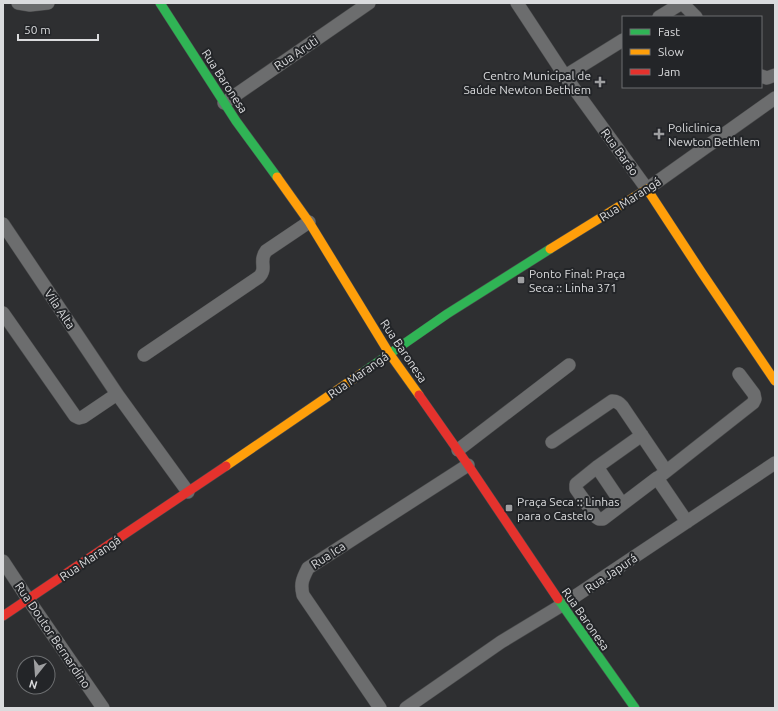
<svg xmlns="http://www.w3.org/2000/svg" width="778" height="711" font-family="Ubuntu,sans-serif">
  <style>
    .lines { fill: none; stroke-linecap: round; stroke-linejoin: round }
    .street-casing { stroke: #4a4b4c; stroke-width: 14 }
    .fast-casing { stroke: #4a4b4c; stroke-width: 10 }
    .slow-casing { stroke: #4a4b4c; stroke-width: 10 }
    .jam-casing { stroke: #4a4b4c; stroke-width: 10 }
    .street { stroke: #6c6d6e; stroke-width: 13 }
    .fast { stroke: #30b455; stroke-width: 9 }
    .slow { stroke: #ff9f0a; stroke-width: 9 }
    .jam { stroke: #e5322d; stroke-width: 9 }
    .poi-dot { fill: #9e9fa1; stroke: #232528; stroke-width: 1.5 }
    .labels { text-anchor: middle; dominant-baseline: central; stroke-width: 4; stroke-linejoin: round; paint-order: stroke }
    .street-label { font-size: 12px; fill: #dadbdd; stroke: #232528 }
    .poi-label { font-size: 12px; fill: #dadbdd; stroke: #232528; text-anchor: start }
  </style>
  <rect width="100%" height="100%" fill="#2e2f31"/>
  <g class="lines">
    <defs>
      <path id="street" d="M18 3 30 5 48 3
        M517 3 565 76 647 189 775 98
        M682 3 696 17
        M659 17 682 3
        M565 76 623 40
        M761 76 767 78 775 75
        M224 103 369 3
        M3 224 117 394 188 492
        M3 313 75 416 79 418 83 417 117 394
        M144 355 259 277C268 268 258 261 266 251L309 222
        M552 442 612 401C617 401 619 403 622 406L666 471
        M458 450 569 365
        M597 467 642 435
        M659 477 753 403 755 399 754 394 739 374
        M622 504 597 467 576 484V489L596 517 599 519H603L657 478 687 522
        M3 561 28 599 103 708
        M380 708 303 595C300 583 303 578 308 568L468 465
        M406 708 501 642 562 605 775 463"/>
      <path id="fast" d="M160 3 236 121 277 177
        M362 373 447 314 550 249
        M558 599 635 708"/>
      <path id="slow" d="M277 177 309 222 389 353 419 395
        M550 249 647 189 702 273 775 381
        M226 466 362 373"/>
      <path id="jam" d="M419 395 468 465 558 599
        M3 616 226 466"/>
    </defs>
    <!-- street casing -->
    <use href="#street" class="street-casing"/>
    <!-- fast casing -->
    <use href="#fast" class="fast-casing"/>
    <!-- slow casing -->
    <use href="#slow" class="slow-casing"/>
    <!-- jam casing -->
    <use href="#jam" class="jam-casing"/>
    <!-- street -->
    <use href="#street" class="street"/>
    <!-- fast -->
    <use href="#fast" class="fast"/>
    <!-- slow -->
    <use href="#slow" class="slow"/>
    <!-- jam -->
    <use href="#jam" class="jam"/>
  </g>
  <!-- markers -->
  <g class="poi-dot">
    <path d="M598 76h4v4h4v4h-4v4h-4v-4h-4v-4h4z"/>
    <path d="M657 128h4v4h4v4h-4v4h-4v-4h-4v-4h4z"/>
    <rect x="517" y="276" width="8" height="8" rx="2"/>
    <rect x="505" y="504" width="8" height="8" rx="2"/>
  </g>
  <g class="labels">
    <!-- street labels -->
    <g class="street-label">
      <text transform="translate(296 53) rotate(-34)">Rua Aruti</text>
      <text transform="translate(225 81) rotate(57)">Rua Baronesa</text>
      <text transform="translate(620 152) rotate(54)">Rua Barão</text>
      <text transform="translate(630 199) rotate(-33)">Rua Marangá</text>
      <text transform="translate(60 309) rotate(56)">Vila Alta</text>
      <text transform="translate(404 351) rotate(56)">Rua Baronesa</text>
      <text transform="translate(358 375) rotate(-35)">Rua Marangá</text>
      <text transform="translate(328 555) rotate(-33)">Rua Ica</text>
      <text transform="translate(90 558) rotate(-34)">Rua Marangá</text>
      <text transform="translate(611 573) rotate(-34)">Rua Japurá</text>
      <text transform="translate(586 619) rotate(55)">Rua Baronesa</text>
      <text transform="translate(53 635) rotate(56)">Rua Doutor Bernardino</text>
    </g>
    <!-- poi labels -->
    <g class="poi-label">
      <text x="591" y="75" text-anchor="end">Centro Municipal de<tspan x="591" dy="14">Saúde Newton Bethlem</tspan></text>
      <text x="668" y="127">Policlinica<tspan x="668" dy="14">Newton Bethlem</tspan></text>
      <text x="529" y="273">Ponto Final: Praça<tspan x="529" dy="14">Seca :: Linha 371</tspan></text>
      <text x="517" y="501">Praça Seca :: Linhas<tspan x="517" dy="14">para o Castelo</tspan></text>
    </g>
  </g>
  <!-- border -->
  <rect width="778" height="711" fill="none" stroke="#dadbdd" stroke-width="8"/>
  <!-- legend -->
  <rect x="622" y="16" width="140" height="72" fill="#232528" stroke="#6c6e70"/>
  <rect x="630" y="29" width="20" height="6" fill="#30b455" stroke="#6c6e70"/>
  <text x="658" y="36" font-size="12" fill="#dadbdd">Fast</text>
  <rect x="630" y="49" width="20" height="6" fill="#ff9f0a" stroke="#6c6e70"/>
  <text x="658" y="56" font-size="12" fill="#dadbdd">Slow</text>
  <rect x="630" y="69" width="20" height="6" fill="#e5322d" stroke="#6c6e70"/>
  <text x="658" y="76" font-size="12" fill="#dadbdd">Jam</text>
  <!-- north arrow -->
  <g transform="translate(36 675) rotate(197)"><circle r="19" fill="#232528" stroke="#6c6e70"/>
  <path d="M0-3L7 15L0 10L-7 15Z" fill="#9e9fa1"/>
  <text y="-6" font-size="11" font-weight="bold" text-anchor="middle" fill="#dadbdd">N</text>
  </g>
  <!-- scale -->
  <path d="M18 34v6h80v-6" fill="none" stroke="#dadbdd" stroke-width="2"/>
  <text x="24" y="34" font-size="12" fill="#dadbdd" stroke="#232528" stroke-width="3" paint-order="stroke">50 m</text>
</svg>
